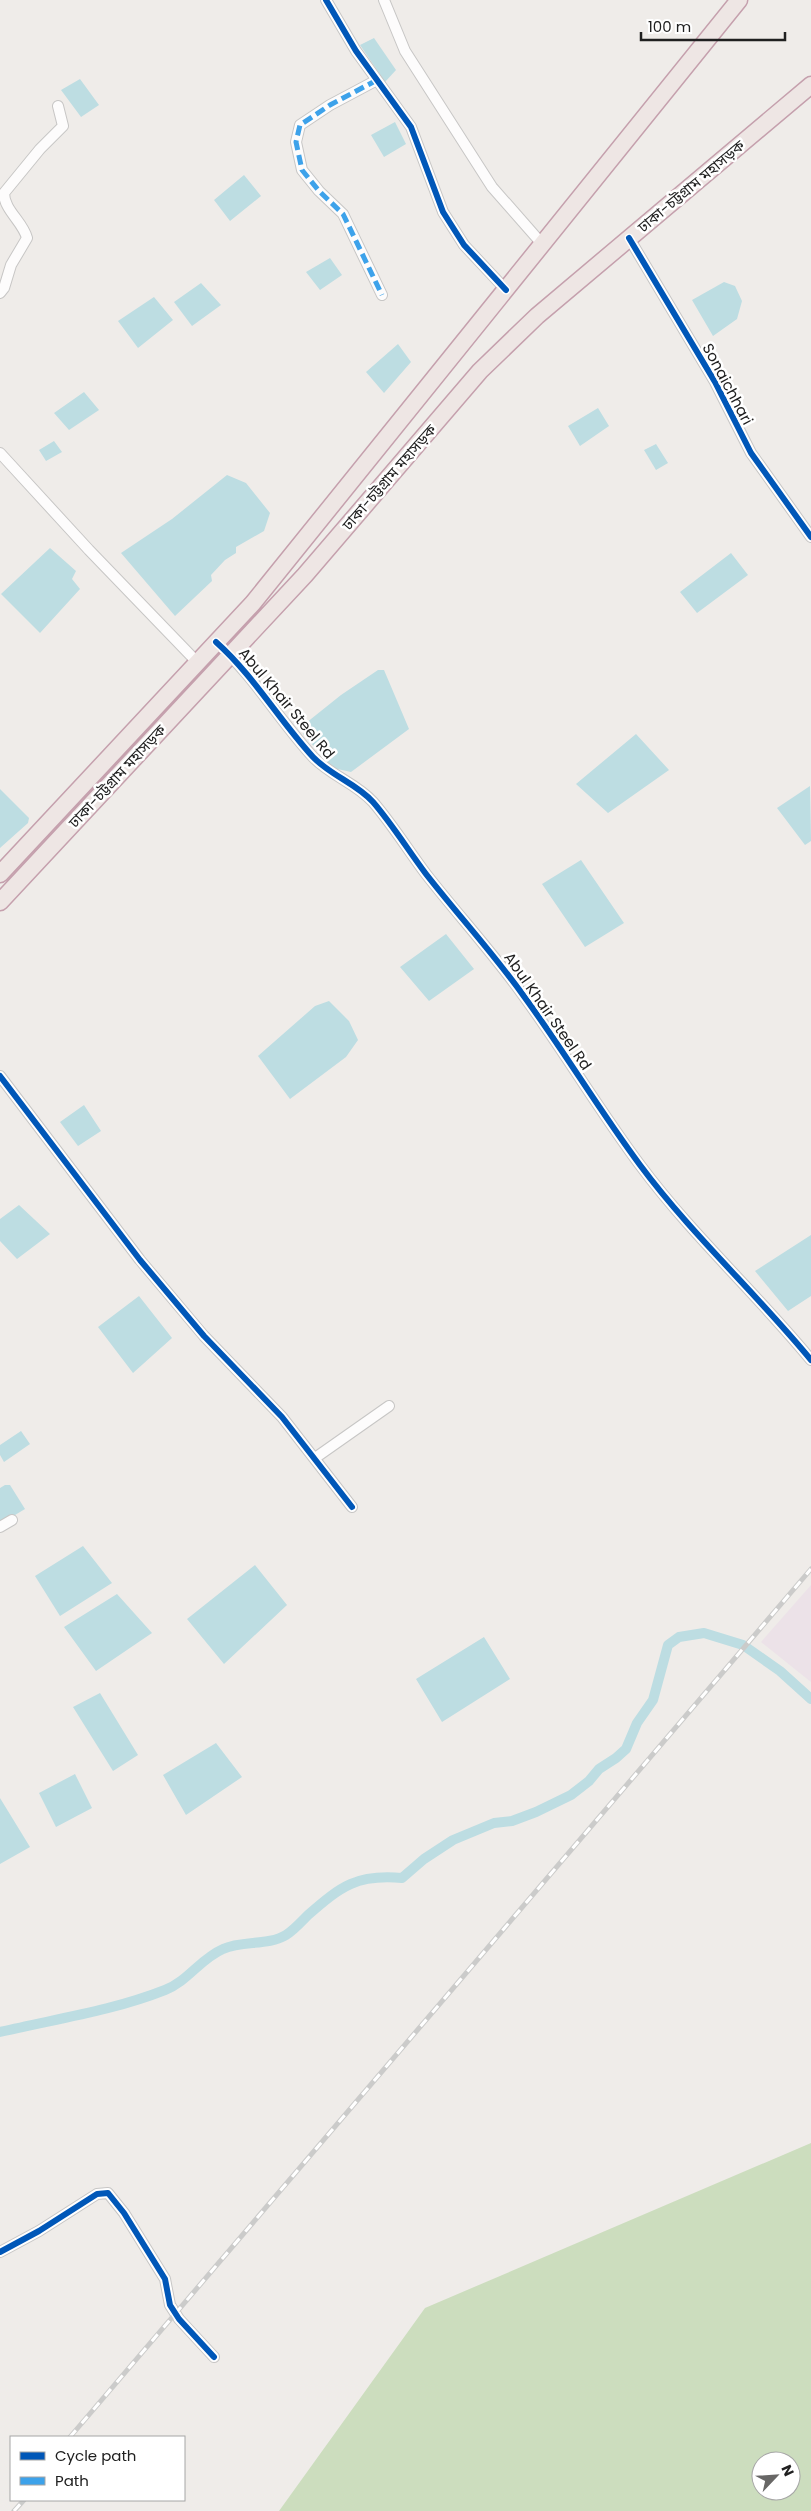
<svg xmlns="http://www.w3.org/2000/svg" width="811" height="2511" font-family="Poppins,'Noto Sans Bengali',sans-serif">
  <style>
    .industrial { fill: #ece2e8 }
    .forest { fill: #ccddbe; fill-rule: evenodd }
    .water { fill: #bddde2 }
    .lines { fill: none; stroke-linecap: round; stroke-linejoin: round }
    .canal { stroke: #bddde2; stroke-width: 10 }
    .minor-casing { stroke: #c7c6c5; stroke-width: 12 }
    .trunk-casing { stroke: #c5a0ad; stroke-width: 19 }
    .minor { stroke: #fdfcfc; stroke-width: 10 }
    .trunk { stroke: #eee6e4; stroke-width: 16 }
    .rail-casing { stroke: #cbcbca; stroke-width: 5 }
    .rail { stroke: #fff; stroke-width: 3; stroke-dasharray: 9; stroke-linecap: butt }
    .quiet { stroke: #3da2ea; stroke-width: 5; stroke-dasharray: 10 5; stroke-linecap: butt }
    .cycleway-casing { stroke: #fff; stroke-width: 9 }
    .cycleway { stroke: #0057b8; stroke-width: 6 }
    .labels { text-anchor: middle; dominant-baseline: central; stroke-width: 5; stroke-linejoin: round; paint-order: stroke }
    .street-label { font-size: 15px; fill: #202020; stroke: #fff }
  </style>
  <rect width="100%" height="100%" fill="#efece9"/>
  <!-- industrial -->
  <path class="industrial" d="M811 1585V1682L761 1642Z"/>
  <!-- forest -->
  <path class="forest" d="M811 2143V2511H279L425 2308ZM761 2461H791V2491H761Z"/>
  <!-- water -->
  <path class="water" d="M374 38 396 70 385 82 360 45Z
    M80 79 99 105 81 117 61 90Z
    M395 122 406 144 384 157 371 135Z
    M244 175 261 196 230 221 214 200Z
    M330 258 342 275 320 290 306 272Z
    M724 282 735 286 742 301 737 319 713 336 692 300Z
    M201 283 221 305 192 326 174 302Z
    M154 297 173 320 138 348 118 321Z
    M398 344 411 362 384 393 366 372Z
    M84 392 99 410 69 430 54 413Z
    M598 408 609 426 580 446 568 426Z
    M54 441 62 452 46 461 39 450Z
    M656 444 668 463 656 470 644 450Z
    M227 475 246 483 270 513 264 531 236 547V553L225 560 211 575 212 581 175 616 121 553 172 519Z
    M50 548 76 571 72 579 80 589 40 633 1 594Z
    M731 553 748 575 697 613 680 592Z
    M378 670H384L409 729 351 772 333 768 303 734 306 723 341 695Z
    M636 734 669 770 608 813 576 784Z
    M810 786 811 841 805 845 777 808Z
    M0 789 29 818 28 823 0 848Z
    M581 860 624 923 585 947 542 884Z
    M446 934 474 969 429 1001 400 967Z
    M329 1001 349 1021 358 1040 346 1057 290 1099 258 1056 315 1006Z
    M84 1105 101 1131 78 1146 60 1122Z
    M19 1205 50 1234 17 1259 0 1241V1219Z
    M811 1235V1296L788 1311 755 1271Z
    M139 1296 172 1338 133 1373 98 1327Z
    M21 1431 30 1444 4 1462 0 1455V1445Z
    M5 1485H10L25 1509 0 1524V1488Z
    M83 1546 112 1583 60 1616 35 1576Z
    M255 1565 287 1605 224 1664 187 1619Z
    M117 1594 152 1633 96 1671 64 1627Z
    M484 1637 510 1679 442 1722 416 1679Z
    M100 1693 138 1755 113 1771 73 1707Z
    M216 1743 242 1777 186 1815 163 1775Z
    M75 1774 92 1808 56 1827 39 1793Z
    M0 1798 30 1847 0 1864Z"/>
  <g class="lines">
    <!-- canal -->
    <path class="canal" d="M0 2032C55 2019 112 2011 165 1990 188 1981 200 1959 223 1949 242 1940 268 1946 286 1935 294 1930 301 1922 308 1915 341 1886 357 1874 402 1878L424 1859 453 1840 494 1823 512 1821 536 1812 571 1795 589 1781 599 1769 616 1758 626 1749 637 1723 653 1700 668 1645 679 1637 704 1633 743 1645 780 1671 811 1699"/>
    <defs>
      <path id="minor" d="M326 0 356 51 411 127 443 212 464 245 506 290
        M384 0 405 51 492 187 543 245
        M377 80 330 105 300 125 296 142 302 170 319 191 343 214 382 295
        M629 238 715 382 751 453 811 537
        M0 293 4 288 11 265 27 238C23 222 4 210 4 193L40 149 63 126 58 106
        M0 453 89 550 197 662
        M216 642C254 676 279 720 313 757 331 776 356 783 373 802 392 824 408 850 426 874 458 915 493 953 523 995 564 1051 599 1110 640 1165 692 1235 756 1293 811 1360
        M0 1076 140 1260 204 1336 282 1417 352 1507
        M315 1458 389 1406
        M0 1527 12 1520
        M0 2252 39 2231 97 2194 108 2193 124 2213 165 2279 170 2305 179 2319 214 2357"/>
      <path id="trunk" d="M0 874 253 603 739 0
        M0 902 305 575 480 371 537 316 811 85"/>
    </defs>
    <!-- minor casing -->
    <use href="#minor" class="minor-casing"/>
    <!-- trunk casing -->
    <use href="#trunk" class="trunk-casing"/>
    <!-- minor -->
    <use href="#minor" class="minor"/>
    <!-- trunk -->
    <use href="#trunk" class="trunk"/>
    <defs>
      <path id="rail" d="M70 2437 811 1569
        M14 2511 24 2500"/>
    </defs>
    <!-- rail casing -->
    <use href="#rail" class="rail-casing"/>
    <!-- rail -->
    <use href="#rail" class="rail"/>
    <!-- quiet -->
    <path class="quiet" d="M377 80 330 105 300 125 296 142 302 170 319 191 343 214 382 295"/>
    <defs>
      <path id="cycleway" d="M326 0 356 51 411 127 443 212 464 245 506 290
        M629 238 715 382 751 453 811 537
        M216 642C254 676 279 720 313 757 331 776 356 783 373 802 392 824 408 850 426 874 458 915 493 953 523 995 564 1051 599 1110 640 1165 692 1235 756 1293 811 1360
        M0 1076 140 1260 204 1336 282 1417 352 1507
        M0 2252 39 2231 97 2194 108 2193 124 2213 165 2279 170 2305 179 2319 214 2357"/>
    </defs>
    <!-- cycleway casing -->
    <use href="#cycleway" class="cycleway-casing"/>
    <!-- cycleway -->
    <use href="#cycleway" class="cycleway"/>
  </g>
  <g class="labels">
    <!-- street labels -->
    <g class="street-label">
      <text transform="translate(691 186) rotate(-40)">ঢাকা-চট্টগ্রাম মহাসড়ক</text>
      <text transform="translate(728 384) rotate(62)">Sonaichhari</text>
      <text transform="translate(389 477) rotate(-49)">ঢাকা-চট্টগ্রাম মহাসড়ক</text>
      <text transform="translate(287 703) rotate(50)">Abul Khair Steel Rd</text>
      <text transform="translate(117 776) rotate(-47)">ঢাকা-চট্টগ্রাম মহাসড়ক</text>
      <text transform="translate(548 1011) rotate(55)">Abul Khair Steel Rd</text>
    </g>
  </g>
  <!-- legend -->
  <rect x="10" y="2436" width="175" height="65" fill="#ffffff" stroke="#a6a6a6"/>
  <rect x="20" y="2452" width="25" height="8" fill="#0057b8" stroke="#a6a6a6"/>
  <text x="55" y="2461" font-size="15" fill="#202020">Cycle path</text>
  <rect x="20" y="2477" width="25" height="8" fill="#3da2ea" stroke="#a6a6a6"/>
  <text x="55" y="2486" font-size="15" fill="#202020">Path</text>
  <!-- north arrow -->
  <g transform="translate(776 2476) rotate(65)"><circle r="24" fill="#ffffff" stroke="#a6a6a6"/>
  <path d="M0-4L9 19L0 12L-9 19Z" fill="#686766"/>
  <text y="-8" font-size="14" font-weight="bold" text-anchor="middle" fill="#202020">N</text>
  </g>
  <!-- scale -->
  <path d="M641 32v8h144v-8" fill="none" stroke="#202020" stroke-width="2.5"/>
  <text x="648" y="32" font-size="15" fill="#202020" stroke="#ffffff" stroke-width="4" paint-order="stroke">100 m</text>
</svg>
